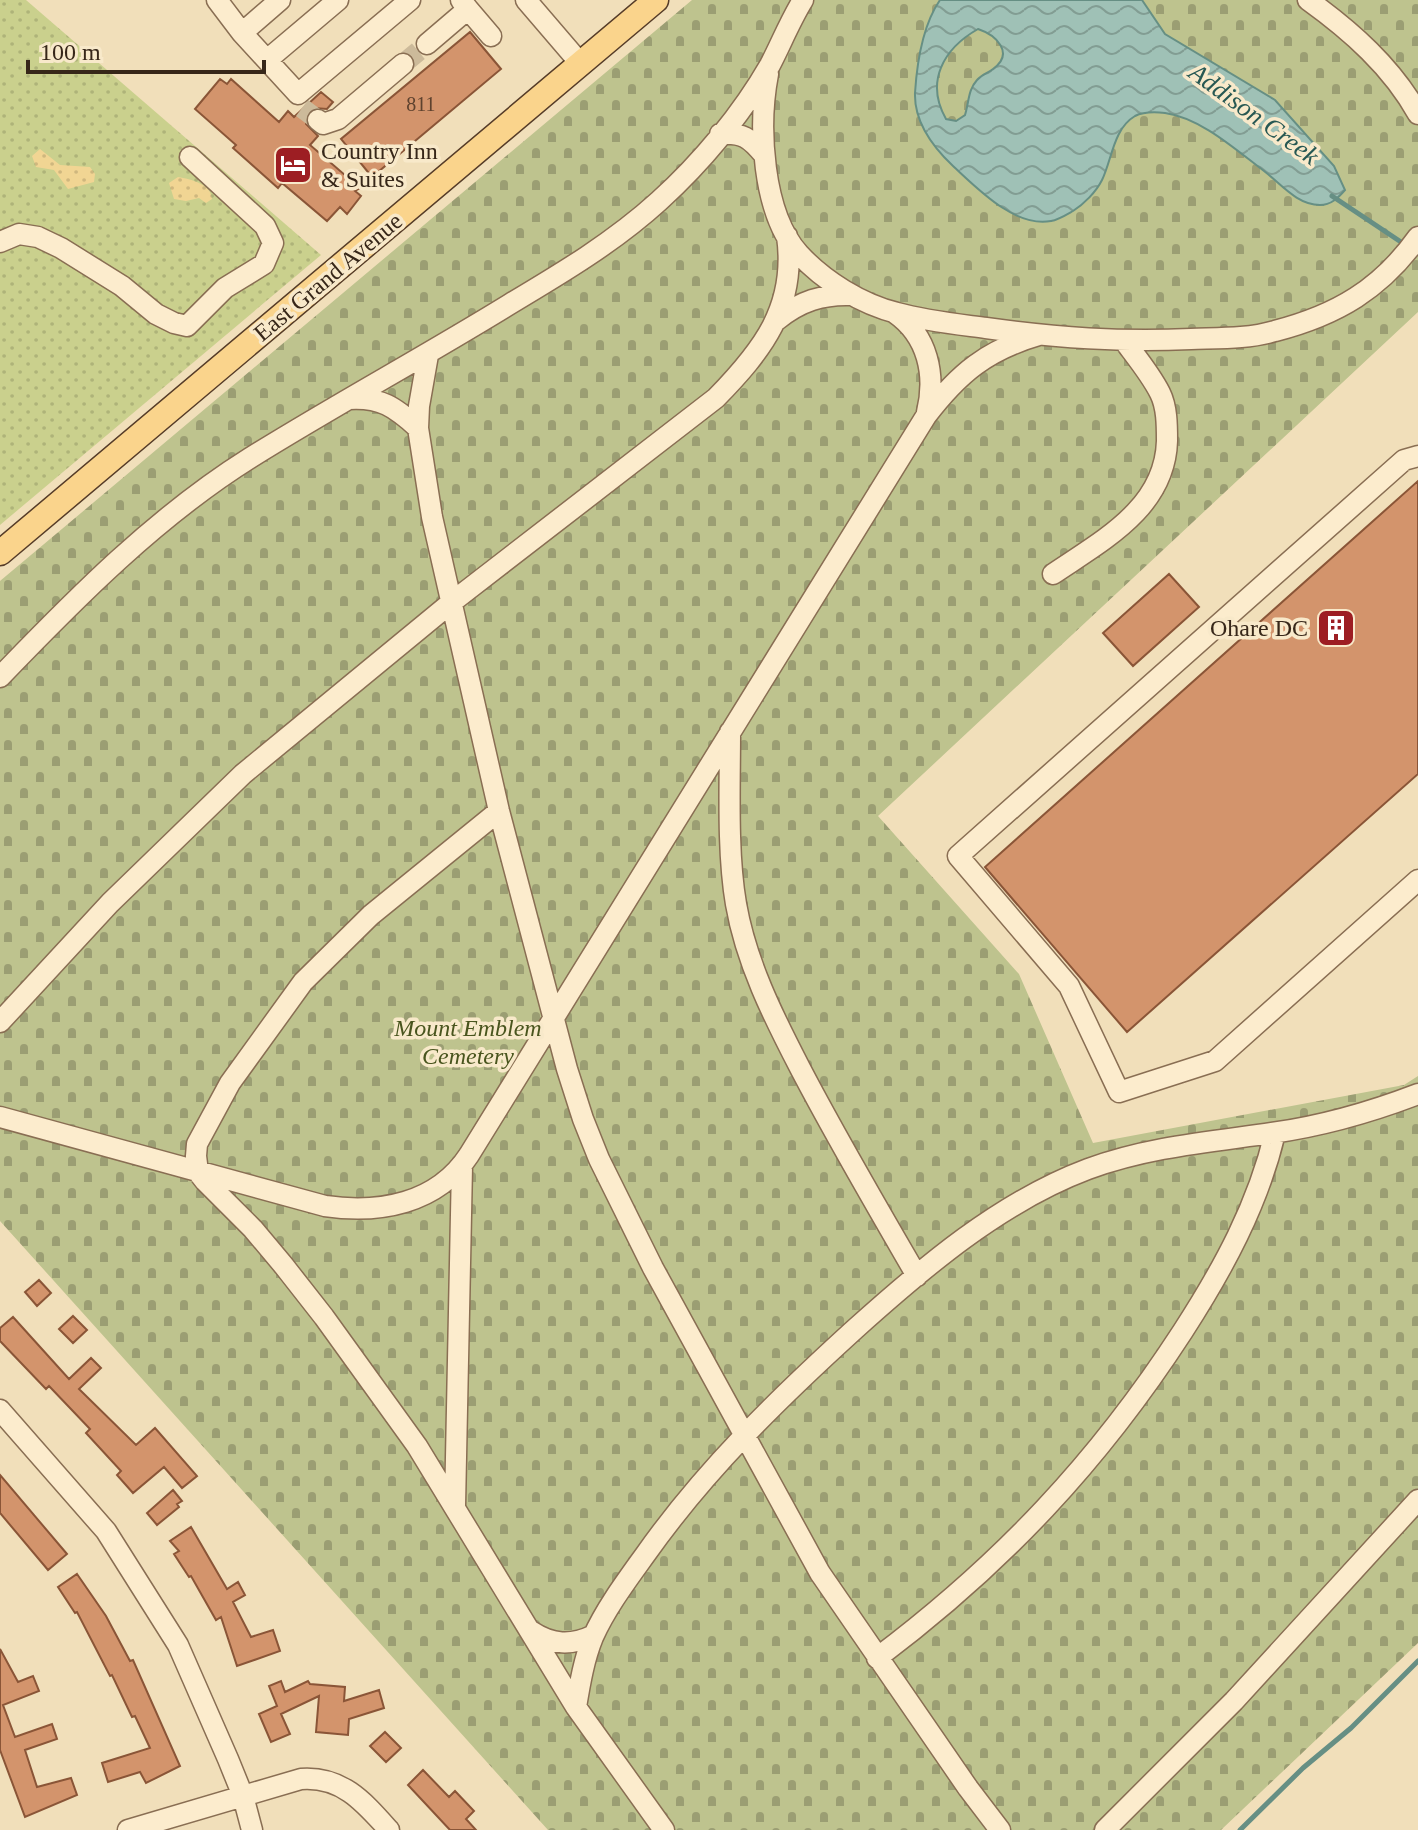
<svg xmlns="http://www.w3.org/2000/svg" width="1418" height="1830" font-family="Georgia,serif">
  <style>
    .grass { fill: url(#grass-dots) }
    .sand { fill: url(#sand-dots) }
    .cemetery { fill: url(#cemetery-stones) }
    .water { fill: url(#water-waves); stroke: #668f84; stroke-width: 2; fill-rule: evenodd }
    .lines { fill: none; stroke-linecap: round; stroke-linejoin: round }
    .stream { stroke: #668f84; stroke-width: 5 }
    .building { fill: #d3946c; stroke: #8a5537; stroke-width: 2 }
    .minor-tunnel { stroke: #ccba9a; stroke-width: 20; stroke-dasharray: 20 10; stroke-linecap: butt }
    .minor-casing { stroke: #896e53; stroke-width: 23 }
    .major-casing { stroke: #563c28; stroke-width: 27 }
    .minor { stroke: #fceccd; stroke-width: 20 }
    .major { stroke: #fad48c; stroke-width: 24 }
    .labels { text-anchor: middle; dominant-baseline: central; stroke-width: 7; stroke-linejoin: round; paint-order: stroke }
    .number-label { font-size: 20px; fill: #5e422e }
    .poi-label { font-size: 24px; fill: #372719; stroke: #f8e9ca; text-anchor: start }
    .street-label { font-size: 24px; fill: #372719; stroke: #f8e9ca }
    .park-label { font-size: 24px; font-style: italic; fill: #49551e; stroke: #f8e9ca }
    .water-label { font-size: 26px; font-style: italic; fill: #275853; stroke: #f8e9ca }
  </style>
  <defs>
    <pattern id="grass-dots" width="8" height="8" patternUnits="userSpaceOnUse" patternTransform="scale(2)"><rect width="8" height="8" fill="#cad08d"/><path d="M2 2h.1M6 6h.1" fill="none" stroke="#aeb379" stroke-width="1.8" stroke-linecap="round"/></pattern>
    <pattern id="sand-dots" width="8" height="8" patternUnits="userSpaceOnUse" patternTransform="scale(2)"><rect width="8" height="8" fill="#f1d593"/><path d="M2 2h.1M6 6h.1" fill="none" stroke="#cfb77e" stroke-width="1.8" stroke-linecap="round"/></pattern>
    <pattern id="cemetery-stones" width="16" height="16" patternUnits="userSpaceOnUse" patternTransform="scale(2)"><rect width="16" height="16" fill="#bec38e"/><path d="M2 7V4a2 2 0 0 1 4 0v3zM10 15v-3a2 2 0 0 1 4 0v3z" fill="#9b9e73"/></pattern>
    <pattern id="water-waves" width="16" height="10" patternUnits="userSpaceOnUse" patternTransform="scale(2)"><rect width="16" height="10" fill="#9fc1b6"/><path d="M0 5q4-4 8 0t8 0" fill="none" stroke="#829d93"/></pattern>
  </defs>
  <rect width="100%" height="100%" fill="#f1dfba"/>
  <!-- grass -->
  <path class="grass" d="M0 0H26L321 255 0 525Z"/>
  <!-- sand -->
  <path class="sand" d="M40 149 60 165 90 167 95 174 94 182 68 189 54 170 36 167 32 156Z
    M178 177C191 179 211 184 212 199L206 203 199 198 186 201 174 199 169 183Z"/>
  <!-- cemetery -->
  <path class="cemetery" d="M692 0H1418V312L878 816 1019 974 1093 1143 1404 1085 1418 1076V1643L1221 1830H548L0 1221V581Z"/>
  <!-- water -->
  <path class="water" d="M940 0H1142L1165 34 1275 100 1334 166 1345 190C1338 198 1331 205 1320 205 1297 205 1281 184 1264 171 1236 150 1201 118 1165 113 1156 112 1143 112 1135 116 1113 129 1112 160 1102 180 1096 192 1084 204 1073 211 1066 215 1058 220 1051 221 1015 228 977 188 953 166 933 147 914 122 915 93 917 62 922 26 940 0ZM978 29C996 35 1015 53 993 69 988 73 982 74 977 80 968 90 969 102 965 115L956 121 946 119C925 82 943 49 978 29Z"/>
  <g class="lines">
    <!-- stream -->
    <path class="stream" d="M1332 196 1407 246
      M1240 1830 1303 1768 1351 1728 1418 1661"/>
  </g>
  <!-- building -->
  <path class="building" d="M470 32 501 69 372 177 341 139Z
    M220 79 227 84 231 79 279 122 288 111 294 117 321 92 333 102 327 109 314 108 308 111 306 124 318 136 310 145 360 188 355 191 361 196 347 214 340 207 327 221 282 183 278 188 233 148 236 145 195 109Z
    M1418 481V774L1127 1032 985 867Z
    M1169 574 1199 607 1133 666 1103 633Z
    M39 1280 51 1293 37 1306 25 1292Z
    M73 1316 87 1330 73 1343 59 1329Z
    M13 1317 69 1379 91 1358 101 1368 79 1389 136 1445 155 1428 197 1476 182 1488 164 1467 133 1493 117 1475 121 1471 86 1433 90 1429 49 1386 46 1389 0 1341V1328Z
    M0 1475 67 1554 48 1570 0 1513Z
    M173 1490 182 1501 177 1504 179 1507 157 1525 147 1513Z
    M191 1527 227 1589 238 1582 245 1595 233 1602 251 1637 273 1630 280 1651 237 1666 221 1617 216 1620 191 1576 189 1577 174 1554 179 1551 170 1541Z
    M77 1574 106 1616 130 1661 133 1660 180 1766 146 1783 140 1772 108 1782 102 1763 150 1748 135 1716 132 1717 112 1675 110 1676 77 1612 75 1613 58 1587Z
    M0 1649 18 1682 33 1676 39 1691 3 1705 15 1737 52 1724 57 1739 25 1750 37 1787 71 1778 77 1795 25 1817 0 1750Z
    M281 1681 285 1692 308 1681 310 1684 345 1687 344 1701 379 1690 384 1708 349 1719 348 1735 316 1732 319 1696 281 1714 290 1734 271 1742 259 1714 277 1706 269 1686Z
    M385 1732 401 1748 386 1762 370 1746Z
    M423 1770 449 1797 455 1791 474 1811 466 1819 476 1830H450L408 1785Z"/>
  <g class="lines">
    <!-- minor-tunnel -->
    <path class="minor-tunnel" d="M403 64 427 44
      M302 108 318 120"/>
    <defs>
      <path id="minor" d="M217 0 242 33 298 94 410 0
        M526 0 580 63
        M1308 0C1351 31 1392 67 1418 114
        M468 9 491 36
        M242 33 280 0
        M427 44 468 9 461 0
        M267 60 338 0
        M768 74C758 126 762 213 799 254 824 281 861 304 897 313 926 321 956 324 986 328 1058 338 1119 342 1191 339 1219 338 1248 339 1275 331 1337 315 1381 289 1418 237
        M318 120 323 124 338 119 403 64
        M720 134C742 132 750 138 764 155
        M0 242 19 234 38 237 61 248 122 286 156 314 174 323 187 326 225 288 264 264 273 243 265 226 190 157
        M895 313C928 336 936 375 927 412
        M777 320C800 301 823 294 851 295
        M428 355 419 406 418 428 432 517 499 811 567 1069 583 1119 599 1159 653 1268 820 1573 968 1788 1000 1830
        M349 399C381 397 395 407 418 428
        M1418 456 1404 460 958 856 1069 986 1119 1092 1215 1061 1418 880
        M1053 574C1103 540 1165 508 1167 441 1167 425 1167 407 1160 393 1151 375 1137 358 1125 342
        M0 677C76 598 156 517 250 458 335 405 424 357 510 304 562 273 614 242 659 201 701 163 742 114 770 65 781 44 790 21 803 0
        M730 732C730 785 727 852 736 904 746 962 773 1016 800 1068 837 1139 877 1207 917 1276
        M499 811 371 915 303 982 230 1083 197 1144 196 1156 198 1172 205 1181 253 1229 284 1266 324 1317 417 1446 576 1707 664 1830
        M0 1022 110 903 243 774 452 602 716 398C762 351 797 307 787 236
        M0 1117 325 1206C379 1214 437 1204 469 1155L926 416C959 373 987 350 1039 335
        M0 1410 106 1531 178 1645 228 1759 243 1796 252 1830
        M455 1506 462 1166
        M531 1631C552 1645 571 1646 594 1635
        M877 1658C1002 1564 1098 1462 1183 1331 1223 1269 1258 1205 1275 1133
        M576 1707C580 1683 584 1659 593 1637 606 1608 627 1580 645 1555 705 1470 778 1399 855 1329 924 1267 1000 1202 1088 1169 1148 1147 1209 1142 1272 1133 1322 1126 1371 1112 1418 1094
        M128 1830 301 1779C342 1776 364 1802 389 1830
        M1105 1830 1234 1701 1418 1500"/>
      <path id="major" d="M0 553 656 0"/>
    </defs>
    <!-- minor casing -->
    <use href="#minor" class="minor-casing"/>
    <!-- major casing -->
    <use href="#major" class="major-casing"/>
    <!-- minor -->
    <use href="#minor" class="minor"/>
    <!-- major -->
    <use href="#major" class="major"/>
  </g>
  <!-- icons -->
  <defs>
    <symbol id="hotel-square" viewBox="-11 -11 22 22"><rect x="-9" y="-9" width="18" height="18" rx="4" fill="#9d1e23" stroke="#f8e9ca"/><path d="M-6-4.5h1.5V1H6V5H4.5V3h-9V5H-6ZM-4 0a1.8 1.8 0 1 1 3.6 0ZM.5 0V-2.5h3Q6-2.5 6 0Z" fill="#fff"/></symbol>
    <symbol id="building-square" viewBox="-11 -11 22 22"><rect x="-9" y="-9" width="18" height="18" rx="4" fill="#9d1e23" stroke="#f8e9ca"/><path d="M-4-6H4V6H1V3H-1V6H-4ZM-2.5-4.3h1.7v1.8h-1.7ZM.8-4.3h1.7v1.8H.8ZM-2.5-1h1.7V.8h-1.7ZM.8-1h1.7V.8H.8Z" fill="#fff"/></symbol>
  </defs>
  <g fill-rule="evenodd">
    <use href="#hotel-square" x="271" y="143" width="44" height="44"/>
    <use href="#building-square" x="1314" y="606" width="44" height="44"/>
  </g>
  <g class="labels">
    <!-- number labels -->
    <g class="number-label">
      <text x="421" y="104">811</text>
    </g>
    <!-- poi labels -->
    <g class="poi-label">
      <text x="321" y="151">Country Inn<tspan x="321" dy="28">&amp; Suites</tspan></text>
      <text x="1308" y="628" text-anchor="end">Ohare DC</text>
    </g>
    <!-- street labels -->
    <g class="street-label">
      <text transform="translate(328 277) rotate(-40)">East Grand Avenue</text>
    </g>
    <!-- park labels -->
    <g class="park-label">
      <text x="468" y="1028">Mount Emblem<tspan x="468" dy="28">Cemetery</tspan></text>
    </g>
    <!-- water labels -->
    <g class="water-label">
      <text transform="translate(1254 114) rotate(36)">Addison Creek</text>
    </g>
  </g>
  <!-- scale -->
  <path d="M28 60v12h236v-12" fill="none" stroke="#372719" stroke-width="4"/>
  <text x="40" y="60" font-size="24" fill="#372719" stroke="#f8e9ca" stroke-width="6" paint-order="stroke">100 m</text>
</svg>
